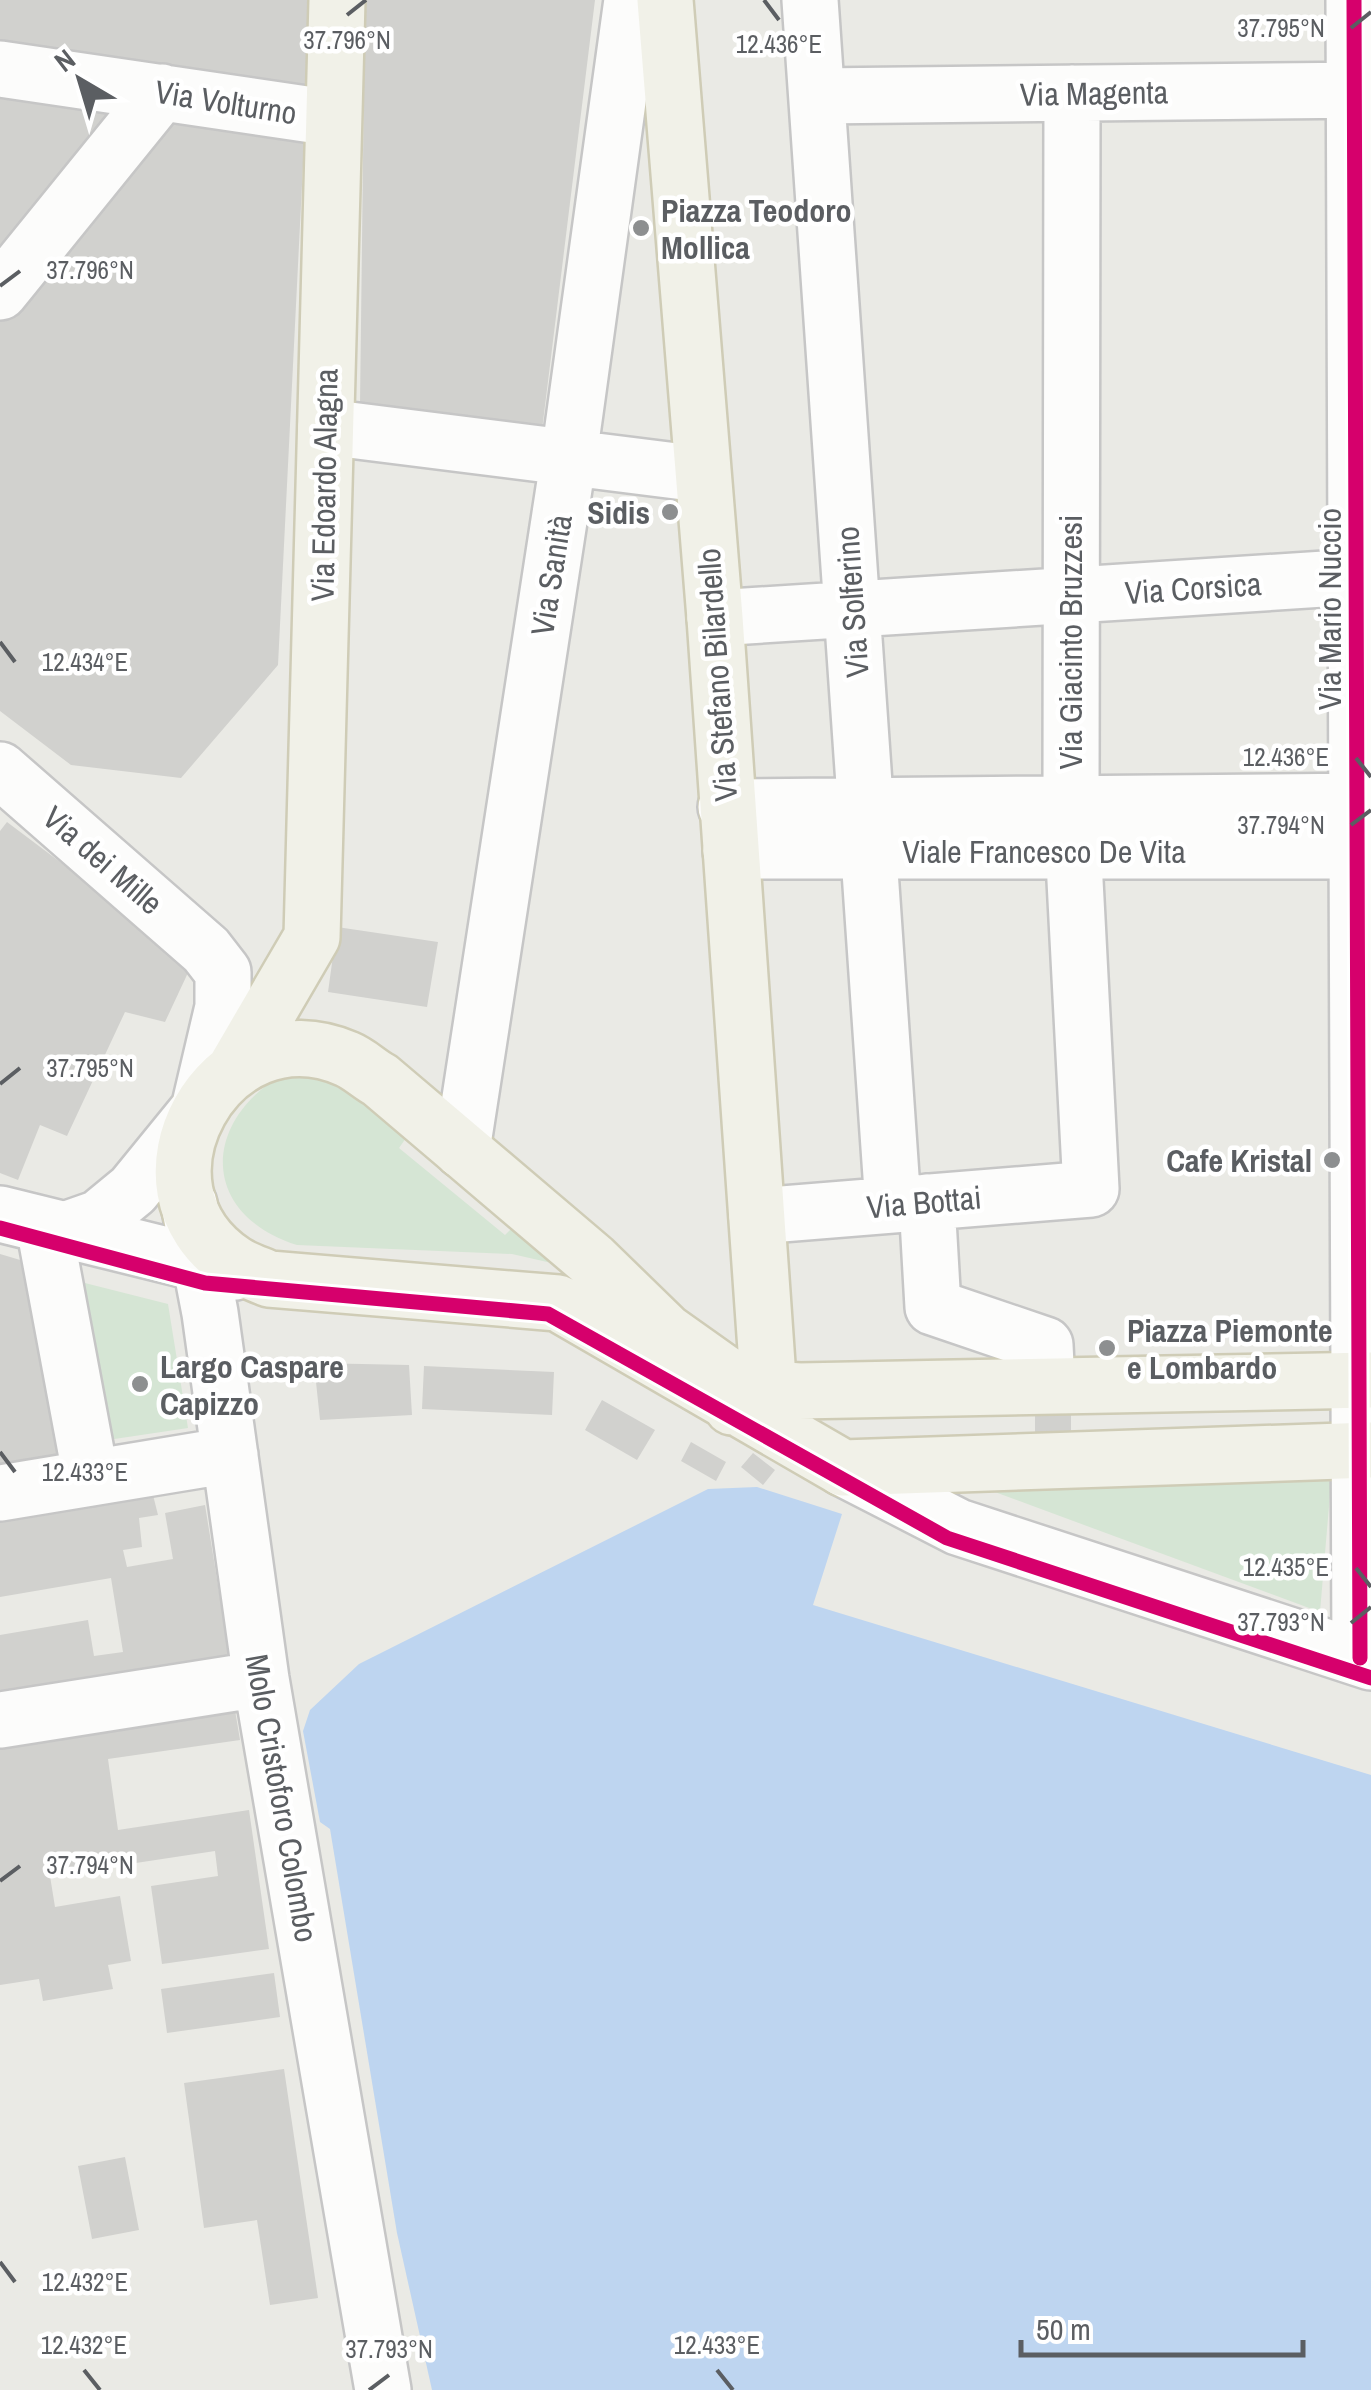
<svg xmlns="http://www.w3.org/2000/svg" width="1371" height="2390" font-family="'Archivo Narrow',sans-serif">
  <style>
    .green { fill: #d5e5d4 }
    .water { fill: #bed5f0 }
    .building { fill: #d1d1ce }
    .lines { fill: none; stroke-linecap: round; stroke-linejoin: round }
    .minor-casing { stroke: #c6c6c6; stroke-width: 60 }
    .major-casing { stroke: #cfccb6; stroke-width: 60 }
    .minor { stroke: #fcfcfb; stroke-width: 55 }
    .major { stroke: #f1f1e8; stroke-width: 55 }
    .cycleway-casing { stroke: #fff; stroke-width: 21 }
    .cycleway { stroke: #d6006c; stroke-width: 15 }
    .ticks { fill: none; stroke: #5b5e62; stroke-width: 4 }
    .poi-dot { fill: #8d8f90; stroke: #fff; stroke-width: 4 }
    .labels { text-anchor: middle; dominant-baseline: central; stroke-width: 9; stroke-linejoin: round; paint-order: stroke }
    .street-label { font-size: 32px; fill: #5b5e62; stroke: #fff }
    .poi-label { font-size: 32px; font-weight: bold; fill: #5b5e62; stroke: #fff; text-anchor: start }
    .ticks-label { font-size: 25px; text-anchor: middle; fill: #5b5e62; stroke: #fff; stroke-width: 9; stroke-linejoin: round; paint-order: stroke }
  </style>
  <rect width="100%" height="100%" fill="#eaeae5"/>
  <!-- green -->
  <path class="green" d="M289 1071 343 1085 406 1138 399 1148 505 1235 513 1227 556 1264 512 1254 297 1245C197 1213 202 1117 289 1071Z
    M73 1280 168 1304 188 1428 101 1441Z
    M1332 1471 1320 1612 973 1484Z"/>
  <!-- water -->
  <path class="water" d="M757 1487 842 1514 813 1605 1371 1775V2390H432L397 2233 330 1829 320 1822 303 1731 310 1710 359 1664 708 1489Z"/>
  <!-- building -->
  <path class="building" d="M0 0H317L309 95 0 47Z
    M365 0H595L542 430 360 405Z
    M0 86 123 104 0 256Z
    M169 112 305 125 278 665 181 778 71 765 0 711V319Z
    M7 822 193 962 165 1022 125 1012 67 1136 40 1125 18 1180 0 1173V831Z
    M337 927 438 942 427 1007 328 992Z
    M0 1254 37 1265 77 1467 0 1481Z
    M314 1363 409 1365 412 1415 320 1420Z
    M424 1366 554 1372 552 1415 422 1409Z
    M602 1400 655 1430 637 1460 585 1430Z
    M1071 1414V1432L1035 1433V1415Z
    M691 1442 726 1462 716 1481 681 1461Z
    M753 1453 775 1470 763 1485 741 1467Z
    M153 1495 158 1515 139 1518 142 1547 123 1550 127 1567 173 1559 165 1513 205 1505 232 1672 0 1707V1635L88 1620 94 1656 123 1652 111 1578 0 1597V1520Z
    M234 1704 240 1740 108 1759 118 1830 249 1810 269 1949 162 1964 151 1886 218 1876 215 1851 50 1876 55 1907 120 1896 131 1961 108 1965 113 1989 43 2001 39 1979 0 1985V1738Z
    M274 1973 280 2017 167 2033 161 1989Z
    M284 2069 318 2298 270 2305 257 2220 204 2228 184 2083Z
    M125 2157 139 2230 92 2239 78 2166Z"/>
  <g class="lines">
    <defs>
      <path id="minor" d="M810 0 893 1205
        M1354 0 1360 1658
        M0 69 333 118
        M817 96 1371 90
        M0 292 162 92
        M326 427 700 474
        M715 618 1371 576
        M0 770 206 950 223 972V1007L199 1109 133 1190 99 1218 62 1231
        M726 807 1371 801
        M731 851H1371
        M462 1150 569 456 632 0
        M927 1202 933 1307 1045 1345 1047 1385
        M189 1204 210 1313 261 1679 383 2390
        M0 1214 235 1272
        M757 1216 1091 1189 1071 803 1072 93
        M44 1226 91 1478
        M843 1468 958 1527 1371 1662
        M0 1493 230 1455
        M0 1720 261 1679"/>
      <path id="major" d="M665 0 715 618 767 1364 760 1388 732 1407
        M235 1069 312 937 337 0
        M1371 1380 799 1391 760 1388 728 1376 666 1332 592 1260 380 1080C369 1074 359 1064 347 1059 220 1003 118 1186 234 1263 245 1270 258 1274 269 1279L558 1303 843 1468 1371 1450"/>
    </defs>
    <!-- minor casing -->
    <use href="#minor" class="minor-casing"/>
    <!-- major casing -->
    <use href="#major" class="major-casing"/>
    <!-- minor -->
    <use href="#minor" class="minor"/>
    <!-- major -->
    <use href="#major" class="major"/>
    <defs>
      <path id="cycleway" d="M1354 0 1360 1658
        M0 1228 205 1283 548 1314 947 1538 1371 1678"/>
    </defs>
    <!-- cycleway casing -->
    <use href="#cycleway" class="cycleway-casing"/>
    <!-- cycleway -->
    <use href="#cycleway" class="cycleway"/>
  </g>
  <!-- ticks -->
  <path class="ticks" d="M764 0 779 20M347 15 366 0M1351 28 1371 12M0 286 20 271M0 642 15 662M1356 758 1371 777M1351 825 1371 810M0 1084 20 1068M0 1452 15 1472M1356 1568 1371 1587M1351 1623 1371 1607M0 1881 20 1866M0 2262 15 2282M84 2370 100 2390M717 2370 733 2390M369 2390 389 2375"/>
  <!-- markers -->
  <g class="poi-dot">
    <circle cx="641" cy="228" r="10"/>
    <circle cx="670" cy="512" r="10"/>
    <circle cx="1332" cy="1160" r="10"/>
    <circle cx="1107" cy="1348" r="10"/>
    <circle cx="140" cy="1384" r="10"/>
  </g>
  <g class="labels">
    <!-- street labels -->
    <g class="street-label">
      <text transform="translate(1094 93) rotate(-1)">Via Magenta</text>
      <text transform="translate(226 102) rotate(9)">Via Volturno</text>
      <text transform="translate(324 485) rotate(-89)">Via Edoardo Alagna</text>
      <text transform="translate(551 575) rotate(-81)">Via Sanità</text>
      <text transform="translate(1193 588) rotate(-4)">Via Corsica</text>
      <text transform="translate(852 602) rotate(-94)">Via Solferino</text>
      <text transform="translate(1329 609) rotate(-90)">Via Mario Nuccio</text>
      <text transform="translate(1070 642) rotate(-90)">Via Giacinto Bruzzesi</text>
      <text transform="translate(717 675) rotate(-94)">Via Stefano Bilardello</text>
      <text x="1044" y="851">Viale Francesco De Vita</text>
      <text transform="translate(103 860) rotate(41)">Via dei Mille</text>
      <text transform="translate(924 1202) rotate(-5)">Via Bottai</text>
      <text transform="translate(282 1798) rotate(80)">Molo Cristoforo Colombo</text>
    </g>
    <!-- poi labels -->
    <g class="poi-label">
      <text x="661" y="210">Piazza Teodoro<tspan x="661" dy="37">Mollica</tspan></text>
      <text x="650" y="512" text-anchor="end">Sidis</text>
      <text x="1312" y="1160" text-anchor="end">Cafe Kristal</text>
      <text x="1127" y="1330">Piazza Piemonte<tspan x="1127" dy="37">e Lombardo</tspan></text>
      <text x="160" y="1366">Largo Caspare<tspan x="160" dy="37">Capizzo</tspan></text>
    </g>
  </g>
  <g class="ticks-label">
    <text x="1281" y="37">37.795°N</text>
    <text x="347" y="49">37.796°N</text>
    <text x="779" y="53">12.436°E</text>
    <text x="90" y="279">37.796°N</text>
    <text x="85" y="671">12.434°E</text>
    <text x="1286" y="766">12.436°E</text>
    <text x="1281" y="834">37.794°N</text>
    <text x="90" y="1077">37.795°N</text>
    <text x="85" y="1481">12.433°E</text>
    <text x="1286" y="1576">12.435°E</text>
    <text x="1281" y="1631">37.793°N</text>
    <text x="90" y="1874">37.794°N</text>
    <text x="85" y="2291">12.432°E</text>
    <text x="84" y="2354">12.432°E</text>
    <text x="717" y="2354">12.433°E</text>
    <text x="389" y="2358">37.793°N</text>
  </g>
  <!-- north arrow -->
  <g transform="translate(80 80) rotate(322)" stroke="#ffffff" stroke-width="8" paint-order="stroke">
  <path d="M0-8L18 38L0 25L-18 38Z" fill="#5b5e62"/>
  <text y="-15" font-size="28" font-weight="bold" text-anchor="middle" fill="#5b5e62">N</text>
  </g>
  <!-- scale -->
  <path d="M1021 2340v15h282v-15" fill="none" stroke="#5b5e62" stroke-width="5"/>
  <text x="1036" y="2340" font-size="30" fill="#5b5e62" stroke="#ffffff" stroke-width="8" paint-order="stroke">50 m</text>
</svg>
